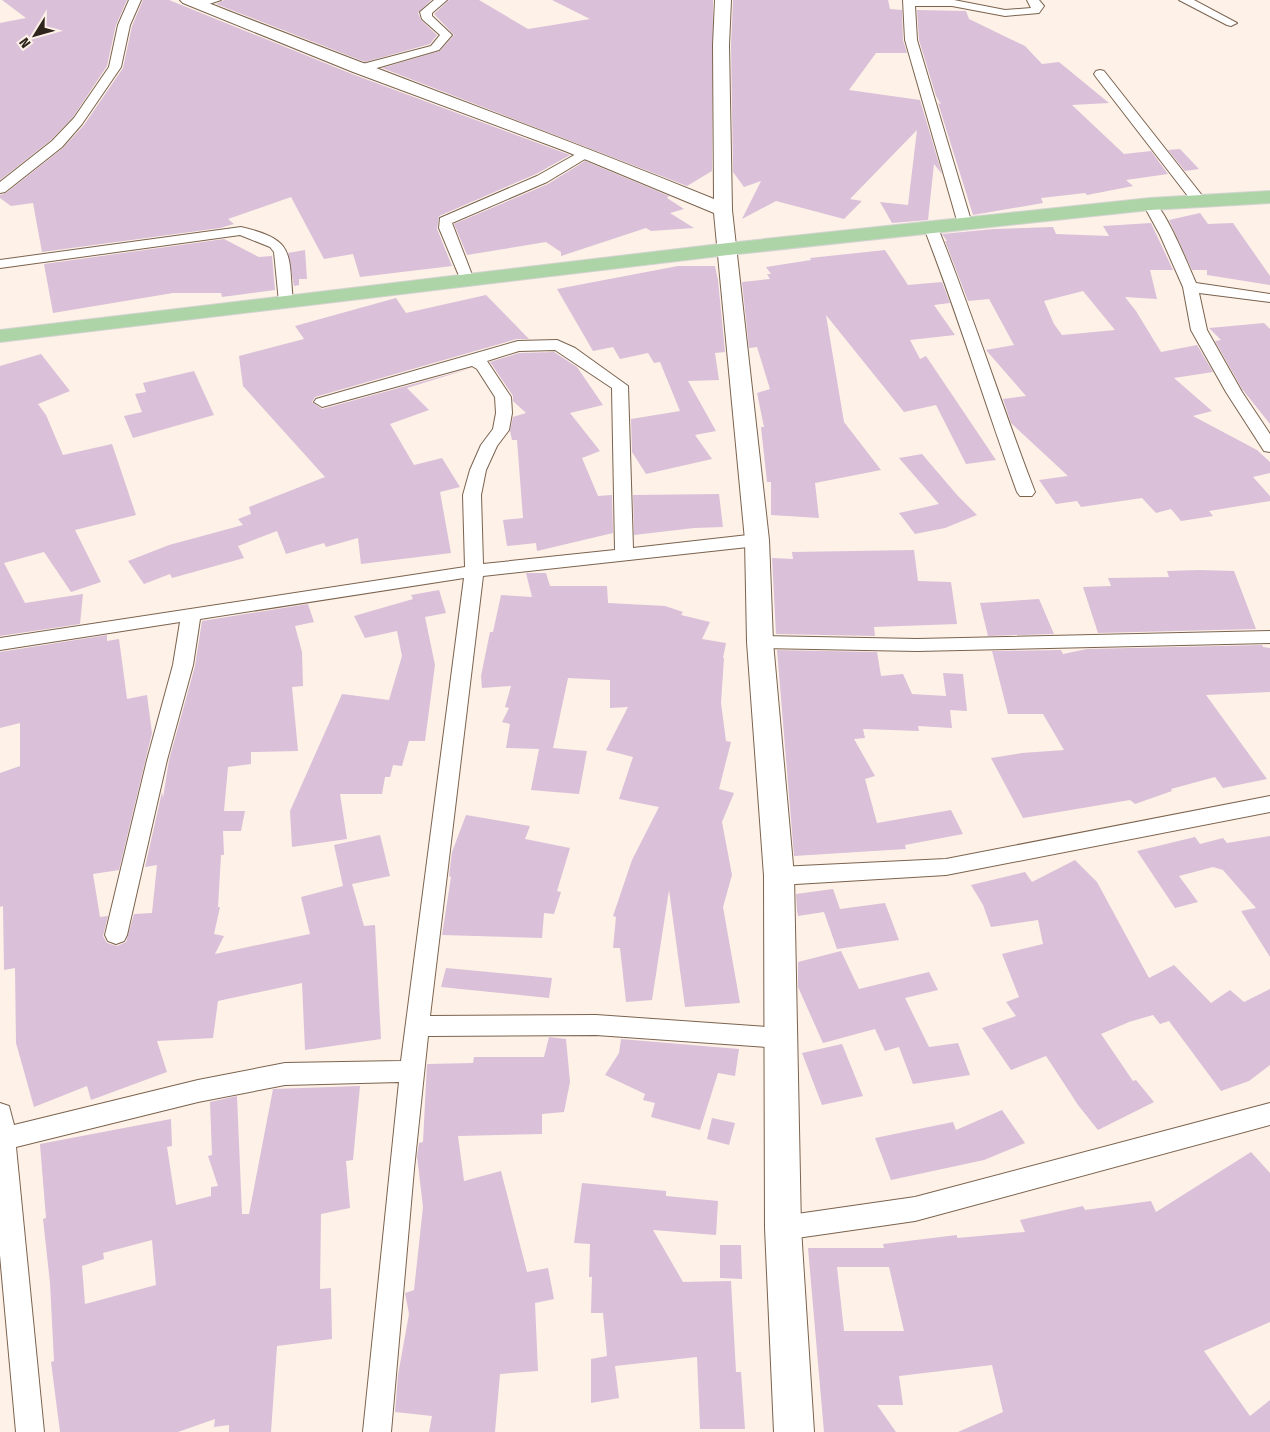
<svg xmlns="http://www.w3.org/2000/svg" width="1270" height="1432" font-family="'Fira Sans Condensed',sans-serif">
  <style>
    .building { fill: #dac0d8; fill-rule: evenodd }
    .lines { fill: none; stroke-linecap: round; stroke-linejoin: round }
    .street-casing { stroke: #7b634e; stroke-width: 2 }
    .secondary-casing { stroke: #7b634e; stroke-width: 2 }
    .primary-casing { stroke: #d5d3d2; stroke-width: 2 }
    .street { fill: #fff; fill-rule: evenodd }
    .secondary { fill: #fff; fill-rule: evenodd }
    .primary { fill: #acd4a7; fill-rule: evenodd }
  </style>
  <rect width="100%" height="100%" fill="#fdf1e8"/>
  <!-- building -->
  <path class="building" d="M2 0H127L116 25 107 66 73 117 51 140 0 180V23L26 18Z
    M143 0H169L352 74 570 155 536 174 439 216 437 229 452 266 360 277 353 254 324 259 291 197 228 219 234 224 220 228 42 252 33 203 11 206 0 198V195L6 193 63 148 84 125 123 68 132 26Z
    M224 0H431L418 13 421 20 437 35 430 44 365 62 216 4Z
    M449 0H479L528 29 590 19 552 0H713L712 171 687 186 382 68 440 51 454 35 434 14Z
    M733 0H888L890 9 902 10 903 40 907 53H876L849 90 920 100 942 174 934 164 928 220 892 223 880 202 908 205 917 130 850 199 862 201 844 219 776 201 742 219 761 181 744 187 733 172 731 45Z
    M917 10 966 11 969 19 1025 46 1042 64 1059 62 1109 103 1072 105 1124 154 1151 151 1168 174 1126 180 1133 186 1087 195 1085 193 1041 198 1043 203 973 215 938 103 941 104 936 96 919 40Z
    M1180 149 1199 169 1185 171 1168 150Z
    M585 161 669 196 667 198 684 209 670 213 694 228 651 231 646 228 561 256V252L546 242 467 255 454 224 548 184Z
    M1200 213 1208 224 1233 223 1270 276V285L1207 275V270H1192L1169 220Z
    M1151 223 1173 270H1150L1157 299 1125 297 1136 311 1161 352 1197 345 1213 372 1174 378 1212 411 1193 416 1257 450 1270 462V473L1253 477 1270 496V501L1209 511 1213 516 1181 521 1171 509 1156 513 1142 498 1081 507 1077 501 1056 504 1039 480 1068 476 1011 423 1003 399 1026 396 986 350 1014 345 989 299 968 301 945 241H947L942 234 994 229 1053 227 1056 234 1109 236 1103 226ZM1083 291 1115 330 1062 335 1054 324 1044 301Z
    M224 239 259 257 272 256 275 290 222 297 221 293H173L53 313 44 264Z
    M305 250 307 279H299V285L294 286 288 253Z
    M885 250 908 285 942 282 950 303 934 305 955 335 910 340 920 359 926 356 996 460 966 464 936 405 904 412 826 315 844 422 881 470 815 483 819 518 771 515V482H767L761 427H764L757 393 770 389 757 347 749 348 742 282 770 279 767 274H771L766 267 811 260 810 258Z
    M678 266H715L718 280 725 352 715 353 719 380 688 381 716 431 695 435 712 459 646 474 632 452 631 419 680 411 660 362 654 363 648 353 620 359 613 347 593 351 557 289Z
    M486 295 529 339H517L315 397 312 402 322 409 472 368 407 388 429 410 390 424 414 465 442 458 460 487 440 492 451 553 361 564 358 538 326 547 324 543 286 554 277 531 238 546 244 558 172 578 170 574 144 584 128 561 169 545 243 525 238 519 251 514 249 507 325 477 243 386 239 356 304 339 295 326 396 298 406 313Z
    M1264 323 1270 329V424L1242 389 1215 341 1221 340 1209 328Z
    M554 352 577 367 603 405 570 413 600 451 582 458 598 496 612 495 613 533 537 551 536 543 507 546 503 520 523 518 517 440H512L510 431 513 417 526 413 513 401V396L490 362 519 353Z
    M41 354 70 391 38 404 46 415 63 455 112 444 136 515 75 530 101 582 71 592 44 552 4 563 25 603 83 594 80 624 0 636V366Z
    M194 371 214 415 133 438 124 416 142 412 135 394 146 392 143 383Z
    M922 454 958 496 977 515 945 528 915 534 899 513 939 504 899 458Z
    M719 494 723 527 694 528 634 535 633 495Z
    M914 550 918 581 951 582 957 624 874 627 875 636 776 634 772 558 793 559 792 552Z
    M1199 570 1234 571 1256 629 1098 633 1083 587 1111 586 1108 578 1169 577 1167 571Z
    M526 573H546L550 586H607L608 603 665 606 683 612 681 615 710 622 702 639 726 643 723 658H724L721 703 726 741 731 742 719 789 734 793 722 822 732 875 723 907 740 1003 685 1007 669 890 652 1000 626 1002 620 948H613L616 917 613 916 632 860 659 807 619 799 633 757 606 750 628 707 610 708V680L568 678 553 748 587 751 579 794 531 790 539 749 506 748 510 724 502 722 509 708 505 707 511 686 482 688 481 676 490 632H493L501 595 532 597Z
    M439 590 446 613 425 617 435 665 425 741H409L402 766 393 765 390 777H385L382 794H340L347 839 292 847 290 811 342 694 389 700 402 656 397 631 365 638 354 616 413 599 411 595Z
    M1039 599 1054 634 988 636 980 603Z
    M308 604 314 622 295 626 302 652 303 686 292 687 298 751 251 752V764L228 767 224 811H245L241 831H223L224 855H221L218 907H220L214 934 224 936 215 954 310 934 301 897 343 886 334 845 380 835 390 876 352 884 364 926 375 925 381 1039 305 1050 302 983 218 1001 213 1038 157 1041 167 1072 91 1100 87 1086 34 1107 16 1043 15 968 4 970 3 906 0 907V773L20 766V723L0 728V652L107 635V641L119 639 127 699 147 695 152 733 119 870 93 874 100 917 108 916 103 936 107 943 117 946 126 942 134 914 152 913 157 865 145 867 162 792 163 798 169 760 195 666 202 621Z
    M1262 645 1263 647 1270 648V692L1206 695 1267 779 1223 788 1215 777 1171 789 1172 791 1135 804 1130 800 1023 818 991 758 1022 753 1064 750 1043 714H1008L992 651 1061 650 1063 654 1087 649Z
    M777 650 877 652 881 676 903 674 912 694 946 696 943 673 963 674 967 711 950 710 952 728 918 726 919 731 863 729 865 738 854 739 875 776 865 779 877 823 951 810 963 834 905 845 906 849 794 856Z
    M466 815 530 826 525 839 570 848 557 891 561 892 554 914 544 913 542 938 442 935 451 877 449 876 452 852Z
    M1270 836V957L1241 911 1256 908 1223 870 1213 867 1179 876 1198 902 1175 908 1137 851 1195 837 1200 844 1223 838 1227 843Z
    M1075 860 1097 882 1149 978 1174 965 1211 1003 1230 990 1244 1002 1270 989V1065L1249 1081 1221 1091 1169 1021 1160 1024 1153 1015 1129 1022 1101 1034 1133 1081 1136 1080 1154 1102 1098 1130 1078 1105 1046 1056 1011 1070 982 1028 1016 1016 1006 1002 1019 997 1002 954 1043 944 1038 920 991 927 983 905 971 885 1025 872 1032 882Z
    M833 889 840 909 885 903 899 940 837 949 824 912 798 916 797 911 796 894Z
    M841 951 859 989 929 972 938 990 905 998 929 1047 958 1043 970 1075 913 1084 899 1047 885 1051 875 1029 823 1043 798 987V962Z
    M446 968 552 978 549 998 441 987Z
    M549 1037 566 1039 570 1082 564 1112 542 1114V1134L458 1136 464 1181 501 1171 527 1272 548 1268 554 1299 535 1303 538 1371 500 1374 495 1432H429L432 1416 395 1412 398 1375 409 1314 405 1293 414 1290 423 1207 417 1156 419 1143 423 1142 427 1064 473 1063 474 1057H544Z
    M621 1039 739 1049 735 1076 718 1073 700 1130 651 1117 655 1103 643 1100 645 1094 605 1075 619 1053Z
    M842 1044 863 1096 822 1105 802 1053Z
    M360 1086 353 1160 346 1161 350 1208 321 1214 320 1289 331 1288 332 1339 277 1346 271 1432H229V1425L214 1427 215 1419 178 1432H60L51 1362 54 1361 50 1283 43 1219 46 1218 40 1144 171 1119 172 1146 167 1147 176 1205 211 1196V1187L218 1186 208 1156 212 1155 210 1102 237 1096 242 1214H249L273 1089ZM152 1240 156 1285 85 1304 82 1266 104 1259 103 1253Z
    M1002 1110 1025 1143 984 1160 891 1180 875 1138 953 1122 956 1130Z
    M712 1118 735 1123 729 1145 707 1139Z
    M1251 1152 1270 1173V1322L1204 1351 1250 1416 1270 1400V1432H958L1003 1412 992 1365 899 1376 903 1405H877L896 1432H824L808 1248H884L883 1244 957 1235V1238L1025 1232 1020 1220 1083 1206 1085 1210 1151 1201 1156 1212ZM837 1267H889L904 1331H844Z
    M582 1183 666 1191V1196L718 1201 716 1235 653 1230 683 1282 731 1281 736 1372H741L745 1429H700L697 1357 615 1366 619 1398 591 1403V1359L607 1356 603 1313H591L592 1277H589L590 1244 574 1243Z
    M720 1245H741L742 1279 720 1278Z"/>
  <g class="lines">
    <defs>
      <path id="street" d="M129 0H141L130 25 121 67 82 124 62 147 5 192 0 193V182L52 141 74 118 109 67 118 25Z
        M202 0H221L203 6H195V2Z
        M434 0H447L432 13V16L452 35 439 50 363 72H355L353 69 355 66 431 46 440 35 422 19 420 12Z
        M903 0H954L1005 10 1031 8 1027 0H1039L1044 6 1039 13 1005 16 952 6H915L917 40 972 224 970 227H960L958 224 905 40Z
        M1179 0H1194L1237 23 1231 26 1227 25Z
        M1100 70 1104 71 1204 198 1206 201 1204 204H1194L1096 77 1094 74 1096 71Z
        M585 149 590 150 592 153 590 156 547 182 452 223 474 280 467 284 462 283 439 228 440 218 537 176Z
        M1150 200C1164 203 1189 268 1196 283L1270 294V302L1199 293 1207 330 1242 392 1270 434V452L1264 451 1226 392 1191 330 1183 287 1160 235 1143 204Z
        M931 224 938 228C973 315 1001 404 1035 492L1032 496H1020L1017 492C985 404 958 315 924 228Z
        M241 227C296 240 288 252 293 302L291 305 286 306 279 302 274 252 270 247 240 235 0 268V260Z
        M557 340 575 348 628 386 633 548 757 534 763 536 766 540 763 544 757 546 483 576 430 1016 596 1015 781 1028 789 1031 793 1038 789 1045 781 1048 596 1035 428 1036 414 1169 391 1432H363L399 1082 285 1085 198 1102 16 1147 44 1432H16L0 1255V1103L9 1106 14 1125 198 1080 285 1063 401 1061 464 578 200 619 193 665 167 760 127 935 124 941 116 944 108 941 105 935 147 760 173 665 180 622 0 650V638L465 567 463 495 470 470 481 445 493 429 496 413 495 397 477 369 472 366 322 407 314 402 316 399 518 341ZM555 350 612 388 615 550 483 564 481 495 486 470 497 446 509 430 512 413 511 397 487 361 519 351Z
        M1270 631V643L917 651 760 648 753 647 750 642 753 637 760 636 917 639Z
        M1270 796V812L946 875 779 885 771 882 768 876 771 870 779 867 946 859Z
        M1270 1103V1125L915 1221 783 1240 774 1237 770 1228 774 1219 783 1216 915 1197Z"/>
      <path id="secondary" d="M180 0H201C372 68 544 130 714 199L713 45 715 0H731L729 45 732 210 769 540 773 642 794 876 801 1228 814 1432H774L765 1228 764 876 747 642 745 540 714 213 565 151 353 72 183 3Z"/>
      <path id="primary" d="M1270 191V203L1150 210 728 255 0 342V330L728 243 1150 198Z"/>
    </defs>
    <!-- street casing -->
    <use href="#street" class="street-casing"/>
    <!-- secondary casing -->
    <use href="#secondary" class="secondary-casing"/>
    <!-- primary casing -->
    <use href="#primary" class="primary-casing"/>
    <!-- street -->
    <use href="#street" class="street"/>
    <!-- secondary -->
    <use href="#secondary" class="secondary"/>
    <!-- primary -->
    <use href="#primary" class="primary"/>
  </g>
  <!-- north arrow -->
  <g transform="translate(35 35) rotate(233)" stroke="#fdf1e8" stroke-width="4" paint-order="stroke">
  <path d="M0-4L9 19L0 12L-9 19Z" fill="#2f251c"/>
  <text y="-8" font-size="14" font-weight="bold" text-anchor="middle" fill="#2f251c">N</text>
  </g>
</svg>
